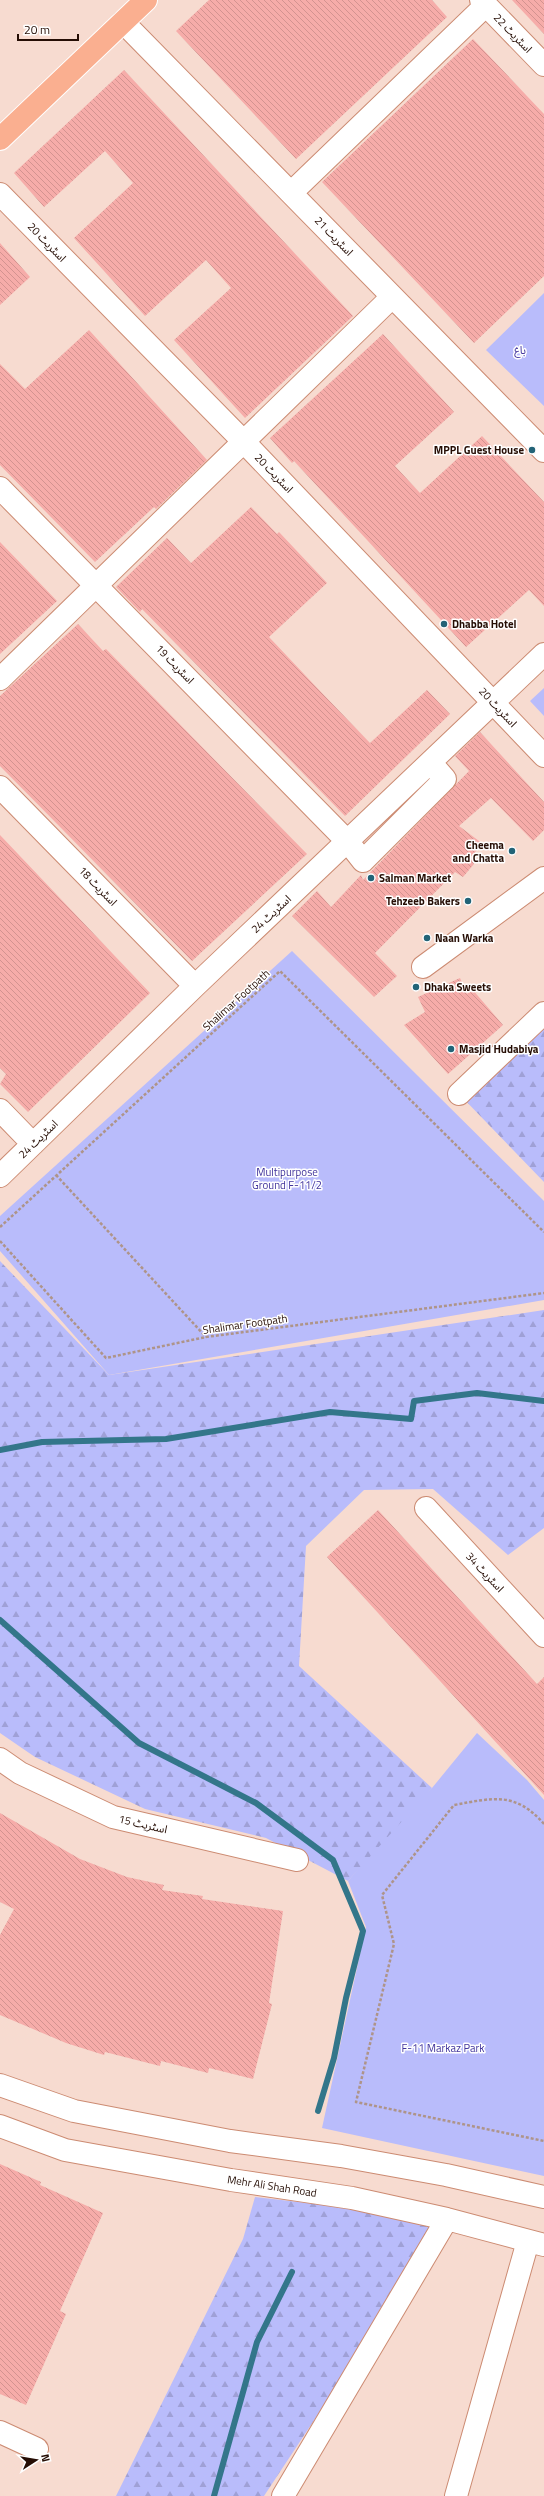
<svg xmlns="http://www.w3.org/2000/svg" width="544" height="2496" font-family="'Titillium Web','Noto Sans Arabic',sans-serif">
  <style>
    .green { fill: #b9bcfb }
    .forest { fill: url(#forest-firs) }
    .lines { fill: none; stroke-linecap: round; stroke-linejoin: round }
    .stream { stroke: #33768a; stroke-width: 6 }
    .building { fill: url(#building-back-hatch) }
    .minor-casing { stroke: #cc8b72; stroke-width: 24 }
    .major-casing { stroke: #fff; stroke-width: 24 }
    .path { stroke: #ae9489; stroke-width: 2.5; stroke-dasharray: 3 2; stroke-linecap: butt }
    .minor { stroke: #fff; stroke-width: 22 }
    .major { stroke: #faaf90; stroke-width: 22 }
    .poi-dot { fill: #226377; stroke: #fff; stroke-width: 1.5 }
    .labels { text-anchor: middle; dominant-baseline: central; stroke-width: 3; stroke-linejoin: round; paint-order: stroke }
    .street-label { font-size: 11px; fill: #250d04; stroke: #fff }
    .park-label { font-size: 11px; fill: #41349c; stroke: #fff }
    .poi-label { font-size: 11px; font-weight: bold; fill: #250d04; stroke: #fff; text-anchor: start }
  </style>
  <defs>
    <pattern id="forest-firs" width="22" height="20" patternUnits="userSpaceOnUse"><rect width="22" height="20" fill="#b9bcfb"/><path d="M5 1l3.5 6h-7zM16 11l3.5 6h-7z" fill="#9fa0d6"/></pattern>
    <pattern id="building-back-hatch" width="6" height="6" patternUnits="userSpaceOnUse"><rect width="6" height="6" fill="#f6aca9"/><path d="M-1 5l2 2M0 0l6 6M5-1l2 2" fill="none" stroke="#d39390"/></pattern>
  </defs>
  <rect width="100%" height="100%" fill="#f7dbd0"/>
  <!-- green -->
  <path class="green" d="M544 293V406L486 350Z
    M544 688V716L530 701Z
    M292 951 544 1201V1300L109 1375 0 1251V1216Z
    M477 1733 527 1780 544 1800V2176L322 2128 366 1927 348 1881 410 1807 432 1788Z"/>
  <!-- forest -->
  <path class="forest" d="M544 1013V1182L459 1094Z
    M0 1261 109 1375 544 1310V1528L508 1555 433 1489 364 1490 306 1546 299 1666 432 1788 348 1881 266 1838 145 1809 35 1757 0 1733Z
    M255 2197 447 2219 264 2496H116L243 2239Z"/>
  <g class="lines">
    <!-- stream -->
    <path class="stream" d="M0 1450 42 1442 166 1439 330 1412 411 1419 414 1401 477 1393 544 1401
      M0 1620 139 1743 256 1803 333 1860 363 1931 346 1998 334 2058 318 2111
      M214 2496 257 2342 292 2272"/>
  </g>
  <!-- building -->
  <path class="building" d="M209 0H432L447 17 296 159 176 31Z
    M512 0H544V34Z
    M473 39 544 114V276L474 343 322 182Z
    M124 70 353 316 245 418 174 340 231 288 206 260 145 316 74 238 133 183 105 151 44 207 14 173Z
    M0 243 30 277 0 305Z
    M89 330 207 460 156 509 154 507 95 562 0 465V364L25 389Z
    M383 334 454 412 395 466 420 493 482 436 544 502V606L529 590 466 647 294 461 292 463 270 438Z
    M251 507 277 534 279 532 327 583 269 637 321 692 370 743 427 690 450 714 345 816 142 609 140 612 116 587 167 538 191 563Z
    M0 542 57 601 0 654Z
    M78 624 103 651 106 649 307 854 192 961 0 766V696Z
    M480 732 544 802V830L533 841 491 798 459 826 483 844 470 857 474 864 463 877 455 872 375 953 397 976 374 997 292 916 317 891 331 907 361 875 363 880 469 771 455 756Z
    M0 835 150 993 28 1112 0 1084 6 1074 0 1068Z
    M460 978 467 994 472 989 503 1025 448 1074 404 1025 425 1012 418 997Z
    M378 1510 537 1684 544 1677V1795L327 1557Z
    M0 1813 80 1859 127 1877 164 1885 162 1890 203 1896 202 1899 283 1911 269 2003 272 2004 253 2079 209 2068 208 2073 161 2061 160 2066 105 2052 104 2055 66 2043 0 2015V1935L14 1909 0 1902Z
    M0 2164 41 2182 40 2185 103 2213 60 2311 66 2314 26 2405 0 2394Z"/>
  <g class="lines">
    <defs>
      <path id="minor" d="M481 0 544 65
        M123 22 544 451
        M292 192 486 5
        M0 194 244 442 544 756
        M0 488 348 842 363 861 445 779 431 763
        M0 679 392 297
        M0 787 195 986
        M423 967 544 878
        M459 1094 544 1013
        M0 1110 33 1144
        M0 1176 195 986 544 654
        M426 1508 544 1636
        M0 1759 20 1773 113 1817 297 1860
        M0 2085 74 2111 230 2141 341 2156 446 2175 544 2197
        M0 2126 65 2150 231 2180 352 2198 447 2219 544 2245
        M0 2432 37 2449
        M283 2496 447 2219
        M456 2496 528 2241"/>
      <path id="major" d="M0 139 146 0"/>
    </defs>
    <!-- minor casing -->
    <use href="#minor" class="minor-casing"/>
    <!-- major casing -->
    <use href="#major" class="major-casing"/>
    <!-- path -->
    <path class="path" d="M56 1175 206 1337
      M0 1227 280 971 544 1232
      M0 1241 106 1358 206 1337 544 1293
      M544 1824C515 1791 493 1798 454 1805L382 1895 394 1944 356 2102 544 2141"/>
    <!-- minor -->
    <use href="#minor" class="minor"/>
    <!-- major -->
    <use href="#major" class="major"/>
  </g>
  <!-- markers -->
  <g class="poi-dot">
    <circle cx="532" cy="450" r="4"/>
    <circle cx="444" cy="624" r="4"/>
    <circle cx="512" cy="851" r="4"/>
    <circle cx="371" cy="878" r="4"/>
    <circle cx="468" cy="901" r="4"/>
    <circle cx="427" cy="938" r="4"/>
    <circle cx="416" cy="987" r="4"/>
    <circle cx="451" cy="1049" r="4"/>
  </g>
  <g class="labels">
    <!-- street labels -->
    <g class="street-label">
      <text transform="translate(513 33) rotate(46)">اسٹریٹ 22</text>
      <text transform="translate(334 236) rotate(46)">اسٹریٹ 21</text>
      <text transform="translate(47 242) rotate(46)">اسٹریٹ 20</text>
      <text transform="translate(274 473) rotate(46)">اسٹریٹ 20</text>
      <text transform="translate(175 664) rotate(46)">اسٹریٹ 19</text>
      <text transform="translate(498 707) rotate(47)">اسٹریٹ 20</text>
      <text transform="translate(98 886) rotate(46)">اسٹریٹ 18</text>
      <text transform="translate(271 914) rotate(-43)">اسٹریٹ 24</text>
      <text transform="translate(236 1000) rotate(-42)">Shalimar Footpath</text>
      <text transform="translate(38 1139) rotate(-44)">اسٹریٹ 24</text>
      <text transform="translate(245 1324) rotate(-8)">Shalimar Footpath</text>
      <text transform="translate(485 1572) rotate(47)">اسٹریٹ 34</text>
      <text transform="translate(143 1824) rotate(13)">اسٹریٹ 15</text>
      <text transform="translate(272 2186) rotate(9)">Mehr Ali Shah Road</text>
    </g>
    <!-- park labels -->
    <g class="park-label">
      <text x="520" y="350">باغ</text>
      <text x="287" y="1172">Multipurpose<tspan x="287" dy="13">Ground F-11/2</tspan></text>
      <text x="443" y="2048">F-11 Markaz Park</text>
    </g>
    <!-- poi labels -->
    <g class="poi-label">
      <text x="524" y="450" text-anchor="end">MPPL Guest House</text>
      <text x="452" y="624">Dhabba Hotel</text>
      <text x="504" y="845" text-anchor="end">Cheema<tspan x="504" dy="13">and Chatta</tspan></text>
      <text x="379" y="878">Salman Market</text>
      <text x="460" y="901" text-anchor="end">Tehzeeb Bakers</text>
      <text x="435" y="938">Naan Warka</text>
      <text x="424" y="987">Dhaka Sweets</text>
      <text x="459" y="1049">Masjid Hudabiya</text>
    </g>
  </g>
  <!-- north arrow -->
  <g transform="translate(36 2460) rotate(78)" stroke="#ffffff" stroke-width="3" paint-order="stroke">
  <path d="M0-3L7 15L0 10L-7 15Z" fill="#250d04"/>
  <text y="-6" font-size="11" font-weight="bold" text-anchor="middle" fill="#250d04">N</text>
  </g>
  <!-- scale -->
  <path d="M18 34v6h60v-6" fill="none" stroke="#250d04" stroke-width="2"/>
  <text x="24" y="34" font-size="12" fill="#250d04" stroke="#ffffff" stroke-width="3" paint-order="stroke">20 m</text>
</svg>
